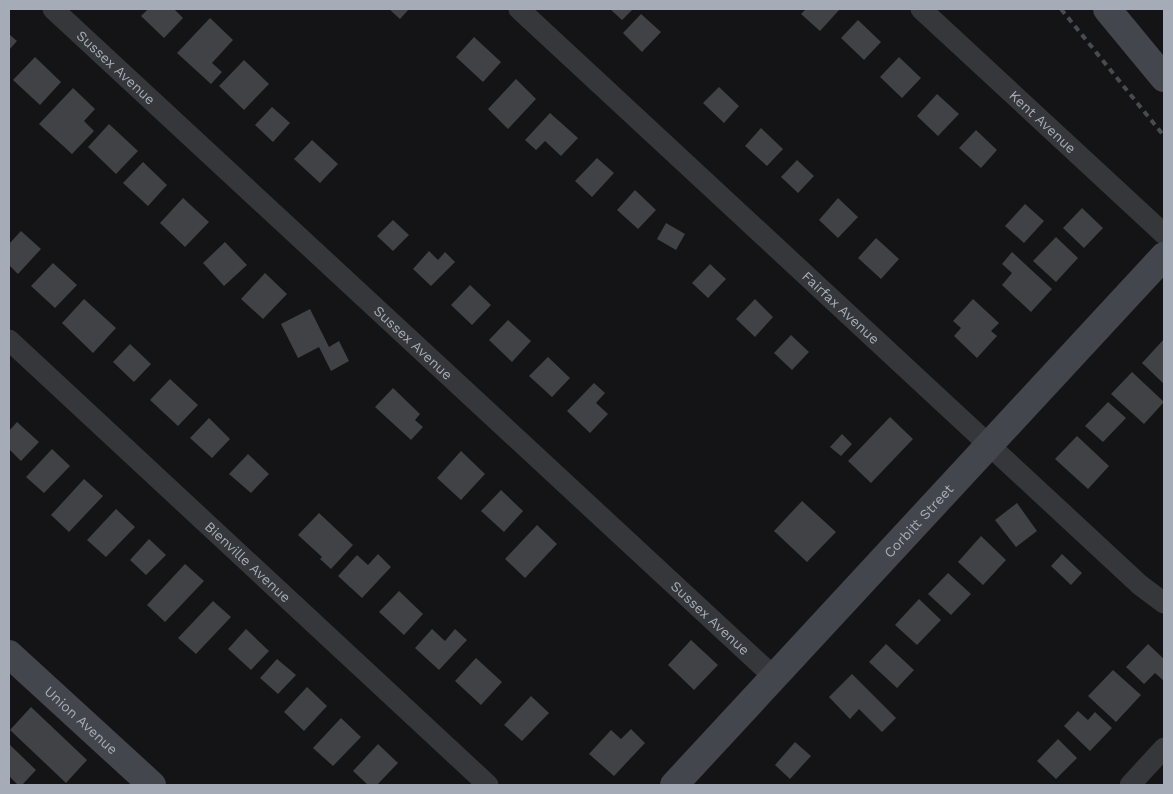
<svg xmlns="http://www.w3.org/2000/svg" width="1173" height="794" font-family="'Work Sans',sans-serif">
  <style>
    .building { fill: #404246 }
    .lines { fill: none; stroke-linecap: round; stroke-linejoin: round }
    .street { stroke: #35373b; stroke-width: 21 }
    .secondary { stroke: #43464c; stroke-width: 28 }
    .rail { stroke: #484b51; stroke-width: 4; stroke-dasharray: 6 5; stroke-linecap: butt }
    .labels { text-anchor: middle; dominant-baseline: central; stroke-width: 4.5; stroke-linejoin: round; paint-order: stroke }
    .street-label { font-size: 14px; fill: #a6acb7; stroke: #0f0f11 }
  </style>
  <rect width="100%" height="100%" fill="#141416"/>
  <!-- building -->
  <path class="building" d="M148 9H174L183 18 164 38 141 16Z
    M389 9H409L400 19Z
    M610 9H633L622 20Z
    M806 9H840L820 31 801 14Z
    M641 14 661 32 642 52 623 33Z
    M210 18 233 40 212 63 222 72 211 84 177 53Z
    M858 20 881 42 864 60 841 38Z
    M9 34 17 41 9 50Z
    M474 37 501 62 483 82 456 57Z
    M35 57 61 82 40 105 13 80Z
    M899 57 921 78 902 98 880 77Z
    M244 60 269 84 244 110 219 86Z
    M516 79 536 99 508 129 488 109Z
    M719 87 739 106 724 123 703 103Z
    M73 88 95 109 84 121 94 131 72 154 39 124Z
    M937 94 959 114 938 136 917 116Z
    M272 107 290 123 273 142 255 125Z
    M550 113 578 138 561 156 545 141 536 150 525 140Z
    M109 124 138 151 116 174 88 147Z
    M761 128 783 149 767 166 745 146Z
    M976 130 997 150 981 168 959 148Z
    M312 140 338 164 320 183 294 159Z
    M597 158 614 173 592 197 575 181Z
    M797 160 814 176 798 193 781 177Z
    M143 162 167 185 148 206 123 183Z
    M635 190 656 210 638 229 617 210Z
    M183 198 209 222 185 247 160 223Z
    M838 198 858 217 838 238 819 220Z
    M1025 204 1044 221 1024 243 1005 226Z
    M1082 208 1103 228 1084 248 1063 228Z
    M393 220 409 235 393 251 377 236Z
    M666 223 685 234 676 250 657 239Z
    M21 231 41 249 18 274 9 265V244Z
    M1056 237 1078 258 1056 282 1033 261Z
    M876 238 899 259 881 279 858 258Z
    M225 242 247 265 224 286 203 263Z
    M429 251 438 260 445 252 455 262 431 286 413 269Z
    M1012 252 1052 289 1031 312 1002 285 1012 273 1002 264Z
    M53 263 77 285 55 308 31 286Z
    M710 264 726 279 708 298 692 283Z
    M265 273 287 294 263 319 241 299Z
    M470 285 491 305 472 325 451 305Z
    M84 299 116 328 93 353 62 323Z
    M755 299 773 317 755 337 736 319Z
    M973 299 999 323 991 331 997 336 977 358 954 336 961 328 953 321Z
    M310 309 329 347 339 341 349 361 331 371 319 347 298 358 281 324Z
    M508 320 531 341 512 362 489 340Z
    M791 335 809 352 792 370 774 353Z
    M1164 339V384L1142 363Z
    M130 344 151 364 134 382 113 362Z
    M548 357 570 378 552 397 529 376Z
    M1132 372 1164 402 1144 424 1111 394Z
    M170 379 198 405 178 426 150 400Z
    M594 383 605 393 596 403 608 414 590 433 567 411Z
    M393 388 420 414 415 420 423 427 411 440 375 407Z
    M1108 402 1126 418 1103 442 1085 426Z
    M890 417 913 439 871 483 848 461Z
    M209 418 230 439 212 458 190 438Z
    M17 422 39 442 21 461 9 449V431Z
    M842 434 852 444 841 456 830 447Z
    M1077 436 1109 466 1088 489 1055 459Z
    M52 449 70 466 44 493 26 477Z
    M461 451 485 474 461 500 437 478Z
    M248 454 269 474 251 493 229 474Z
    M84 479 103 496 69 532 51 515Z
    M501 490 523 511 504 532 481 511Z
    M802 501 836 532 807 562 774 531Z
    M1017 503 1037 531 1016 547 995 520Z
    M116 509 135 527 106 557 87 540Z
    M319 513 353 545 331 569 320 559 322 557 298 535Z
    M537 525 557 544 525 578 505 559Z
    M981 536 1006 560 983 585 958 562Z
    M149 539 166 555 146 575 130 560Z
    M378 554 391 567 362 598 338 576 357 555 368 565Z
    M1062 554 1082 573 1071 585 1051 566Z
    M185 564 204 581 165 622 147 605Z
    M948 573 971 594 951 615 928 594Z
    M399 591 423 614 404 635 379 612Z
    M919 599 941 620 917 645 895 625Z
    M213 601 231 617 196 654 178 638Z
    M246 629 269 651 251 670 228 649Z
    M432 629 445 641 455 629 467 640 439 670 415 648Z
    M691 640 718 665 694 690 668 665Z
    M886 644 914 670 897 688 869 662Z
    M1148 644 1164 659V681L1155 673 1144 684 1126 667Z
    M476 658 502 682 481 705 455 681Z
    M277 659 296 675 278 694 260 678Z
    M1113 670 1141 695 1116 722 1088 696Z
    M852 674 896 718 882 732 859 709 850 719 829 697Z
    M307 687 327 706 304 731 284 712Z
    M531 696 549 713 522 741 504 725Z
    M31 707 87 760 66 783 10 730Z
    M1078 711 1088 720 1095 712 1112 728 1090 751 1064 726Z
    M341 718 361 737 333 766 313 748Z
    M631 729 645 743 614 776 589 754 611 730 621 739Z
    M1058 739 1077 758 1056 779 1037 761Z
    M795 742 811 756 790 779 775 765Z
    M9 744 36 770 22 785H18L9 776Z
    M378 744 398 763 377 785H368L353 771Z"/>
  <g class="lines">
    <!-- street -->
    <g class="street">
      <path id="s1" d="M53 9 774 677"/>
      <path id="s2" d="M519 9 1140 585 1164 603"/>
      <path id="s3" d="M921 9 1164 234"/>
      <path id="s4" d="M9 340 488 785"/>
      <path d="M1130 785 1164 748"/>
    </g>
    <!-- secondary -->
    <g class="secondary">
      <path d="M1107 9 1164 78"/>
      <path id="s5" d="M9 654 152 785"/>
      <path id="s6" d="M674 785 1164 256"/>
    </g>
    <!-- rail -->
    <path class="rail" d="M1061 9 1164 136"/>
  </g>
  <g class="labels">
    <!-- street labels -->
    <g class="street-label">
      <text stroke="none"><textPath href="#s1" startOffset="86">Sussex Avenue</textPath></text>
      <text stroke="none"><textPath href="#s3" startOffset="166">Kent Avenue</textPath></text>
      <text stroke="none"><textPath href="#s2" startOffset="439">Fairfax Avenue</textPath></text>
      <text stroke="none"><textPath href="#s1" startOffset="491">Sussex Avenue</textPath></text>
      <text stroke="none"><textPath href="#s6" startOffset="360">Corbitt Street</textPath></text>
      <text stroke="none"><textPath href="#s4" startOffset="326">Bienville Avenue</textPath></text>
      <text stroke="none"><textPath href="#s1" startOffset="896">Sussex Avenue</textPath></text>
      <text stroke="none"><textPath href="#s5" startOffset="98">Union Avenue</textPath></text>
    </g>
  </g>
  <!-- border -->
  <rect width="1173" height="794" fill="none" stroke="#a6acb7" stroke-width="20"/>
</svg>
